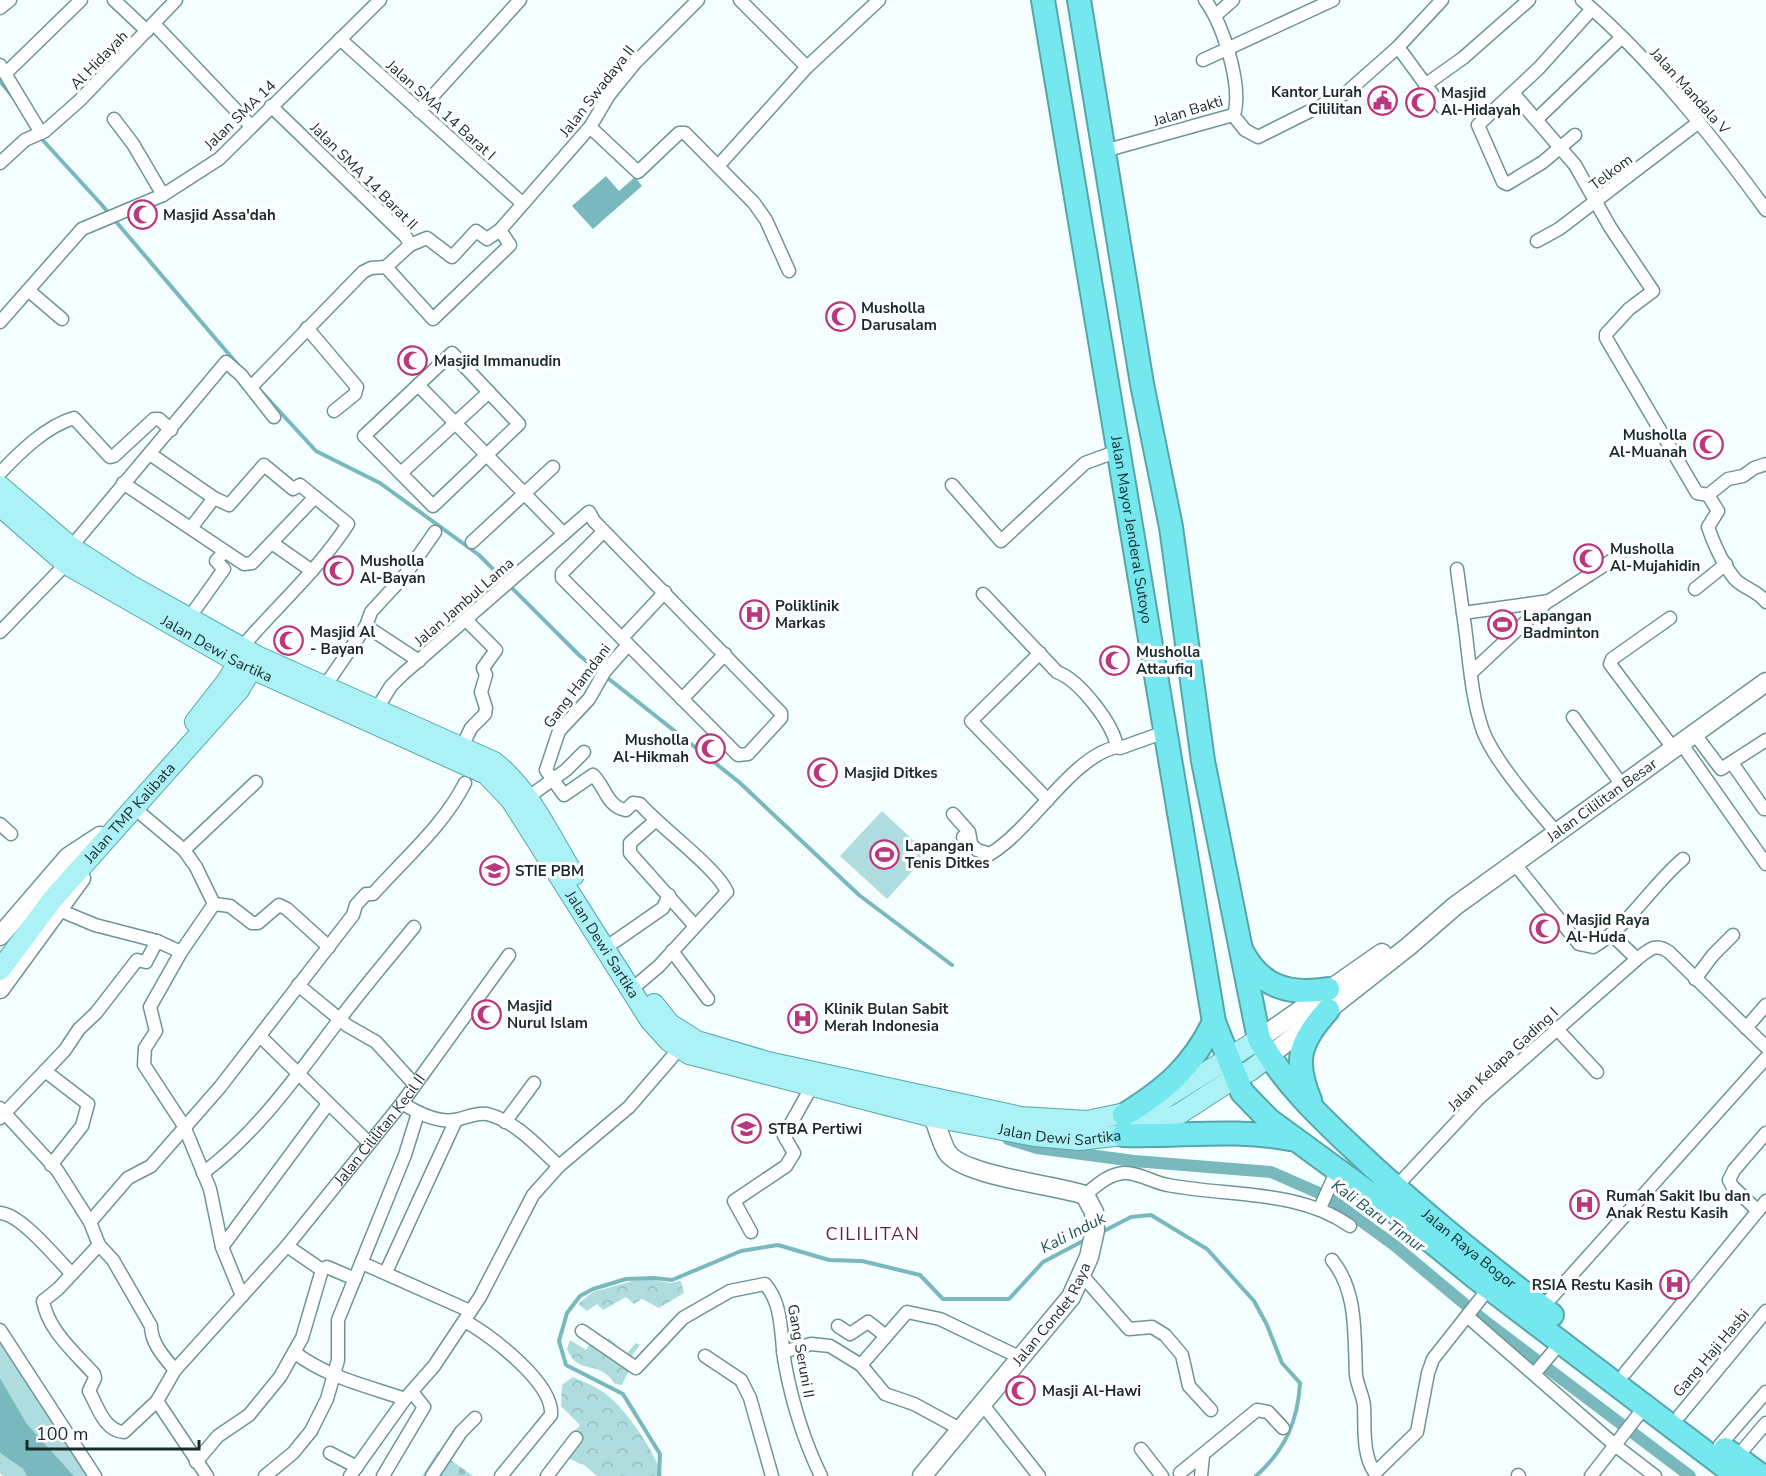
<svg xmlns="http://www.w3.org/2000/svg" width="1766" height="1476" font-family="'Nunito Sans',sans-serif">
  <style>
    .grass { fill: #afdcdf }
    .forest { fill: url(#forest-crowns) }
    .cemetery { fill: url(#cemetery-stones) }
    .water { fill: #79b9be }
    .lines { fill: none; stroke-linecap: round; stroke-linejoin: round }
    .stream { stroke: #79b9be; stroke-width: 4 }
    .canal { stroke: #79b9be; stroke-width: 12 }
    .street-casing { stroke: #6d9597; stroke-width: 15 }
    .secondary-casing { stroke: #6d9597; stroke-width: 21 }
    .primary-casing { stroke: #55a6aa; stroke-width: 22 }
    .highway-casing { stroke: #55a6aa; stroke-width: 26 }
    .street { stroke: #fff; stroke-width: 12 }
    .secondary { stroke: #fff; stroke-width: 18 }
    .primary { stroke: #acf1f5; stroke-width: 20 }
    .highway { stroke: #75e8ef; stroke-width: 22 }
    .labels { text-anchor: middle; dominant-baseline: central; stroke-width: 6; stroke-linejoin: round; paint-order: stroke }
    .street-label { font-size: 15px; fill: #1a2a2b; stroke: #fff }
    .poi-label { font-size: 15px; font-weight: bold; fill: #1a2a2b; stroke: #fff; text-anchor: start }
    .water-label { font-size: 16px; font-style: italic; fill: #1e565a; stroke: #fff }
    .quarter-label { font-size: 18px; letter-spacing: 1.5px; fill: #632344; stroke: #fff }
  </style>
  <defs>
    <pattern id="forest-crowns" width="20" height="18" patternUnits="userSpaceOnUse" patternTransform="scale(1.5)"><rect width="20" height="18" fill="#afdcdf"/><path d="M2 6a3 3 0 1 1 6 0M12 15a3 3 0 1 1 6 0" fill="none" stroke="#96bdc0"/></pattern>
    <pattern id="cemetery-stones" width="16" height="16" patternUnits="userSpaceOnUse" patternTransform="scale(1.5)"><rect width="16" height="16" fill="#afdcdf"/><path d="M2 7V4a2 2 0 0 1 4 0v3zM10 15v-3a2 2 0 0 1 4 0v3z" fill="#96bdc0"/></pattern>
  </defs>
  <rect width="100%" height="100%" fill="#f5fefe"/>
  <!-- grass -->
  <path class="grass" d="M882 811 928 854 887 899 840 856Z
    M0 1330 95 1476H74L27 1424 0 1378Z
    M0 1453 23 1469 27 1476H3L0 1473Z"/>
  <!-- forest -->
  <path class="forest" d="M643 1278 670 1283 681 1281 684 1293 659 1308 642 1299 634 1304 626 1297 603 1310 597 1304 587 1311 578 1304 593 1292Z
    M594 1337 604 1344 609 1338 617 1345 615 1348 621 1360 636 1343 640 1345 631 1357 632 1364 622 1385 615 1384C597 1357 580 1378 567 1349L570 1340 586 1350Z
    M573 1377C584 1382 597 1387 606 1394 627 1410 655 1452 662 1476H597L584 1465 555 1453 580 1425 561 1406 562 1385Z"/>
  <!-- cemetery -->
  <path class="cemetery" d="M438 1451 473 1476H422Z"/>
  <!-- water -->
  <path class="water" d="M606 176 619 191 635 177 642 186 593 229 572 206Z
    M0 1378 27 1424 74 1476H27L23 1469 0 1453Z"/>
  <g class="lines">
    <!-- stream -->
    <path class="stream" d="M0 81 13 97
      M39 136 101 204 238 365
      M259 389 316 451 380 483 479 555 580 656 739 782 859 895 952 965
      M1100 1233 1131 1217 1151 1215 1207 1249 1254 1301 1267 1325 1282 1363 1300 1383C1298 1421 1285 1450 1256 1476
      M659 1476 660 1454 623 1394 566 1365 559 1341 567 1313 580 1296 593 1289 626 1279 654 1278 672 1280 741 1251 778 1245 829 1260 862 1261 920 1275 943 1299H1009L1043 1262 1085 1240"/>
    <!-- canal -->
    <path class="canal" d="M1008 1139 1037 1148 1134 1161 1271 1172 1328 1197 1394 1245 1485 1321 1690 1476"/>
    <defs>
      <g id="street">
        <path d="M114 0 147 31"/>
        <path d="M740 0 807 67 879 0"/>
        <path d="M1582 0C1651 59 1713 137 1766 210"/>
        <path d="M0 8 10 0"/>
        <path d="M1216 15 1233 0"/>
        <path d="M154 24 250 125"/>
        <path d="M340 39 522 203"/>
        <path d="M1398 47 1442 107"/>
        <path d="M1203 60 1333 0"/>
        <path d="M0 65 41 133"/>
        <path d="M6 73 81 0"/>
        <path d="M1425 85 1463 58 1529 0"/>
        <path d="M1513 93 1575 165 1610 227 1653 291 1629 309 1606 334V338L1697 493 1708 495"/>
        <path d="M271 106 406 237 410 245 386 267"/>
        <path d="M419 111 520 0"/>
        <path d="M1233 115 1245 130 1258 137 1346 93 1398 47 1442 0"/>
        <path d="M114 119 133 144 163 195"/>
        <path d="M1537 119 1621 38"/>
        <path d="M590 127 638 172 679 133H685L754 203 766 220 789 271"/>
        <path d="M1575 135 1543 162 1507 184 1503 182 1478 125 1539 68 1592 9"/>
        <path d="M1104 151 1233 115 1235 111C1241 82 1223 24 1205 0"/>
        <path d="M0 163 25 140 45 131 79 101 176 0"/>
        <path d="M719 165 807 67"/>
        <path d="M1537 241 1559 229 1699 122"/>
        <path d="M410 245 427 238 452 257 476 231 487 239 500 230"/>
        <path d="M28 290 62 319"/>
        <path d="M0 322 82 229 163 195 219 159 380 0"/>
        <path d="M307 328 357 387 355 394 334 411"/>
        <path d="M452 353 519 424 433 506 364 436Z"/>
        <path d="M418 385 564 534"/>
        <path d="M251 387 363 272 371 268 386 267 433 319 510 245 500 230 590 127 609 95 635 63 698 0"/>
        <path d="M150 454 214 498 229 505 264 465 293 489 300 485 348 524C319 569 277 606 242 647"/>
        <path d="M0 473C19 453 46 426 74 418L110 457 114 456 154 419H159L171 430"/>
        <path d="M401 473 489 392"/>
        <path d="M123 483 244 564 252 563 315 497"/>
        <path d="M952 485 1001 541 1085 463 1118 451"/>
        <path d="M1708 495 1718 511 1708 527C1714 544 1723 565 1735 579 1744 589 1757 590 1766 602"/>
        <path d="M1708 495 1728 479 1743 476 1754 468 1766 464"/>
        <path d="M191 528 214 498"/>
        <path d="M472 542 553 467"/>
        <path d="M272 543 312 571"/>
        <path d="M71 547 226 362 241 375 274 417"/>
        <path d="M1457 569 1463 613"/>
        <path d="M1695 589 1726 564"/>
        <path d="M983 594 1057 672C1079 680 1113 723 1117 747"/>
        <path d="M189 618 224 569 216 561 224 552"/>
        <path d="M1670 618 1612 659 1610 664 1673 748"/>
        <path d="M366 626 419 661"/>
        <path d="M0 632 66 564"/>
        <path d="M622 638 665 592"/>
        <path d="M628 645 605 671 589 699 559 731 546 770 564 795 593 775C605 786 607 807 626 810L633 803 640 804C660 827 718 869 727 892L659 966 639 983"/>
        <path d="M1040 653 971 721 1048 800"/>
        <path d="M1472 672 1548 601"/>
        <path d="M325 686 366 626 371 612 405 575 435 532"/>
        <path d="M682 699 725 654"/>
        <path d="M373 715 391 686 403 674 589 512 594 521 781 713V718L748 754 738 755 562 578V573L604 531"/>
        <path d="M1573 717 1622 785"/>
        <path d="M1694 733 1721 769 1766 740"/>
        <path d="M1681 743 1766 864"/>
        <path d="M462 747 471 728 485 714 486 708 481 692 486 675 483 668 496 650 467 621"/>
        <path d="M1732 763 1764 809"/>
        <path d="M527 798 566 770 584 752"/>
        <path d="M133 807 184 850 196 867 214 904 181 952 150 1007 156 1031 145 1048 144 1065 184 1126 210 1189 222 1247 242 1296"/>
        <path d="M953 814 969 832 971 843"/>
        <path d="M655 821 630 843V853L695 926"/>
        <path d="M0 824 11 834"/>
        <path d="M1556 832C1534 806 1495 762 1483 731 1470 694 1469 651 1463 613L1549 601 1620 555"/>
        <path d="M963 837 977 850 990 854C1032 829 1072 756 1117 747L1120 748 1165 732"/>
        <path d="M184 850 256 782"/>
        <path d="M1514 863 1579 944 1593 947C1629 926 1651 886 1683 859"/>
        <path d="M214 904 230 906 252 923H258L279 905 287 909 329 947"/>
        <path d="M59 910 95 925 157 941 181 952"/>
        <path d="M1611 934 1637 959"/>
        <path d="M614 942 663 908 669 895"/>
        <path d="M672 951 708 999"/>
        <path d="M1695 979 1713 955 1733 935"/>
        <path d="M298 985 348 1026 376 1042 414 1084"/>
        <path d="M1746 1028 1766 1005"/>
        <path d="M1557 1029 1597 1072"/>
        <path d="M261 1037 368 1142"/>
        <path d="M45 1071 88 1104 82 1126 51 1165"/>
        <path d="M402 1103C416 1112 438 1123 455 1120 466 1118 476 1112 487 1114 516 1121 538 1147 559 1166"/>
        <path d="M0 1108 57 1170 90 1222 99 1245 113 1260 151 1326C151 1343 164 1357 175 1370"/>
        <path d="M0 1118 65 1050 79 1029 96 1013 137 960 146 962 157 941"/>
        <path d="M505 1122 534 1083"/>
        <path d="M203 1173C259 1131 298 1074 339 1020 363 988 389 958 414 927"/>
        <path d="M1395 1188 1479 1098 1637 959C1649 950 1655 942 1669 952L1766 1047"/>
        <path d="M1085 1195C1096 1186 1108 1174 1124 1173 1138 1172 1154 1183 1168 1185 1229 1197 1298 1189 1350 1226"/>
        <path d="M1320 1208 1337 1170"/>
        <path d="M1758 1211 1732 1186 1729 1180 1734 1170 1766 1133"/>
        <path d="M0 1213C21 1214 57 1259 72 1274"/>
        <path d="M90 1222 128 1178 151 1166 220 1087 353 915 356 905 366 894H373C404 859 444 825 465 783"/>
        <path d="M751 1232 734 1201 786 1166 794 1153 784 1136 812 1086"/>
        <path d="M99 1245 58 1289 43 1301C48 1330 75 1353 94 1374L95 1378 89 1391C97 1405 104 1431 124 1432L157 1401"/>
        <path d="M287 1246 322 1270 327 1267 355 1279"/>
        <path d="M222 1247 328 1104"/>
        <path d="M1332 1260C1358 1292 1354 1336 1356 1375 1357 1385 1363 1395 1364 1406 1365 1427 1362 1455 1375 1473L1417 1432 1428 1373 1433 1359 1489 1288"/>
        <path d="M362 1263 470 1311"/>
        <path d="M386 1272 456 1120"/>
        <path d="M1081 1274 1129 1329 1152 1327 1165 1335 1182 1355 1189 1386 1211 1410"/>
        <path d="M1542 1308 1766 1058"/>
        <path d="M1467 1316 1616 1446 1655 1476"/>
        <path d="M465 1321C491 1336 554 1383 551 1415L501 1476"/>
        <path d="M838 1326 850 1334 868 1322 886 1336"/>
        <path d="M0 1330 95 1476"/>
        <path d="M582 1331 636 1368 683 1318 730 1291 765 1284C784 1306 780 1337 785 1364 792 1402 804 1441 821 1476"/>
        <path d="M294 1352C326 1377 367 1386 405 1399"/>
        <path d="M783 1352 811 1344 830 1346 861 1365 885 1394 914 1404 962 1430"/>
        <path d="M705 1356 741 1380 750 1398 772 1476"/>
        <path d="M861 1365 907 1312 940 1319 1019 1357"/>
        <path d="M1535 1373 1562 1341"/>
        <path d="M1625 1373 1766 1201"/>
        <path d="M983 1405 1039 1476"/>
        <path d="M1680 1415 1766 1311"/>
        <path d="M1720 1445 1766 1392"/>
        <path d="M1141 1449 1162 1476"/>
        <path d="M330 1453 357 1467"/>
        <path d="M1737 1457 1766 1423"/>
        <path d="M196 1462 218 1436 249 1415 280 1377 302 1338 322 1270"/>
        <path d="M1180 1473 1257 1410 1268 1412 1283 1428"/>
        <path d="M1518 1475 1519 1476"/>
        <path id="s1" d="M207 1476 157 1401 175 1370 287 1246 402 1103 509 955"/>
        <path d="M265 1476 293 1453 311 1431 327 1399 338 1360V1320L405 1155 418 1113"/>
        <path d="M350 1476 405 1399 434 1366 480 1297 533 1195 559 1166 629 1107 679 1049"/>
        <path d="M383 1476 424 1407 412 1392"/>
        <path d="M432 1476 461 1432 475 1418"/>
        <path d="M547 1476 576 1438"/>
        <path d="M1201 1476 1203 1456"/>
        <path d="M1591 1476 1646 1405"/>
      </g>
      <g id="secondary">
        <path d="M0 936 68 857 100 836"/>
        <path d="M0 989 81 878"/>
        <path d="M1259 1039 1382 953"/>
        <path id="s2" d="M1269 1056 1409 946 1455 906 1766 682"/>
        <path id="s3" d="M922 1476 1071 1297 1089 1257 1095 1230 1094 1212 1085 1195C1056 1185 962 1176 947 1152 941 1142 938 1128 933 1117"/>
      </g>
      <g id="primary">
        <path d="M0 486 71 547 128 584 259 657 494 762C530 790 550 836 574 875"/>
        <path id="s4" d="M0 506 66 564 239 663 486 774 511 800 650 1020 669 1041 689 1054 933 1117 1035 1136 1079 1140 1123 1135 1179 1114 1236 1077 1250 1071 1269 1056"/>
        <path d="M195 722 227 681 244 653"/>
        <path id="s5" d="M0 970 52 900 239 690 258 658"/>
        <path d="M654 1004 670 1024 697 1041 768 1062 1021 1117 1087 1121 1149 1108 1259 1039"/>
      </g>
      <g id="highway">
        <path id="s6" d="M1043 0 1214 1022 1242 1092 1269 1120 1399 1215 1476 1278 1737 1476"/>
        <path id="s7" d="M1079 0 1142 384 1171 527 1203 761 1259 1039C1283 1082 1320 1117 1355 1150 1417 1209 1484 1262 1552 1315"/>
        <path d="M1243 953C1262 988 1290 995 1328 989"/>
        <path d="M1310 1100C1293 1060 1300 1041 1328 1010"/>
        <path d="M1124 1115C1166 1089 1192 1067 1214 1022"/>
        <path d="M1123 1135C1179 1137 1235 1128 1290 1139"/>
        <path d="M1725 1449 1762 1476"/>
      </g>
    </defs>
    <!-- street casing -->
    <use href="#street" class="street-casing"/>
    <!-- secondary casing -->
    <use href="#secondary" class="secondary-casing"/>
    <!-- primary casing -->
    <use href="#primary" class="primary-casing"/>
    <!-- highway casing -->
    <use href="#highway" class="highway-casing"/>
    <!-- street -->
    <use href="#street" class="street"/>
    <!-- secondary -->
    <use href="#secondary" class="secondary"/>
    <!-- primary -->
    <use href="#primary" class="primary"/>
    <!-- highway -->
    <use href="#highway" class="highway"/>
  </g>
  <!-- icons -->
  <defs>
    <symbol id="civic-ring" viewBox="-11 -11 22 22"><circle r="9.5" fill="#fff" stroke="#ba377e" stroke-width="1.5"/><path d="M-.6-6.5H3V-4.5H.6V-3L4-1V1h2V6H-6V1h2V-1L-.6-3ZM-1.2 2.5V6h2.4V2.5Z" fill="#ba377e"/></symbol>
    <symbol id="mosque-ring" viewBox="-11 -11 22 22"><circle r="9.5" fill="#fff" stroke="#ba377e" stroke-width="1.5"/><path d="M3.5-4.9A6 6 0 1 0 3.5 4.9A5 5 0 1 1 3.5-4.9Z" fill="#ba377e"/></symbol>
    <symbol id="hospital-ring" viewBox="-11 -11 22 22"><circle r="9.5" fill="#fff" stroke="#ba377e" stroke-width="1.5"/><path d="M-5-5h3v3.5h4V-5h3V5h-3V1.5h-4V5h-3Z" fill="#ba377e"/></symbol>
    <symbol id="stadium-ring" viewBox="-11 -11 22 22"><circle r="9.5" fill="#fff" stroke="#ba377e" stroke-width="1.5"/><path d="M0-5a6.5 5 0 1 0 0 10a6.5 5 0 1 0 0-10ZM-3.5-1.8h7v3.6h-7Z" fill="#ba377e"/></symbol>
    <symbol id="university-ring" viewBox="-11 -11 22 22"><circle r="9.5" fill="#fff" stroke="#ba377e" stroke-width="1.5"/><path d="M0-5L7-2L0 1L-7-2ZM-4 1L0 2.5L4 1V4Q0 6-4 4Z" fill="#ba377e"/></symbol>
  </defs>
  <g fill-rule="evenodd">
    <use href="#civic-ring" x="1366" y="84" width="33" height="33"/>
    <use href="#mosque-ring" x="1404" y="86" width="33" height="33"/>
    <use href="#mosque-ring" x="126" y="198" width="33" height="33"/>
    <use href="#mosque-ring" x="824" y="300" width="33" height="33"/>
    <use href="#mosque-ring" x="396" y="344" width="33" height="33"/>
    <use href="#mosque-ring" x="1692" y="428" width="33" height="33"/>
    <use href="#mosque-ring" x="1572" y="542" width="33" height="33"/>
    <use href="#mosque-ring" x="322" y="554" width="33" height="33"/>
    <use href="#hospital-ring" x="738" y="598" width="33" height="33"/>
    <use href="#stadium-ring" x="1486" y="608" width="33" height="33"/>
    <use href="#mosque-ring" x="272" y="624" width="33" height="33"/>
    <use href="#mosque-ring" x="1098" y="644" width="33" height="33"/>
    <use href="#mosque-ring" x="694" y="732" width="33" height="33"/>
    <use href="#mosque-ring" x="806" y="756" width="33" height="33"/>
    <use href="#stadium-ring" x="868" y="838" width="33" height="33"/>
    <use href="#university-ring" x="478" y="854" width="33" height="33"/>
    <use href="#mosque-ring" x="1528" y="912" width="33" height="33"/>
    <use href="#mosque-ring" x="470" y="998" width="33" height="33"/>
    <use href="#hospital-ring" x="786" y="1002" width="33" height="33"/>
    <use href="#university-ring" x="730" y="1112" width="33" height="33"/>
    <use href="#hospital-ring" x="1568" y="1188" width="33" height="33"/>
    <use href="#hospital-ring" x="1658" y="1268" width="33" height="33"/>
    <use href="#mosque-ring" x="1004" y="1374" width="33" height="33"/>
  </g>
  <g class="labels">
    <!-- street labels -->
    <g class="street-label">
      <text transform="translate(99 60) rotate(-46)">Al Hidayah</text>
      <text transform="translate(597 91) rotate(-52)">Jalan Swadaya II</text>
      <text transform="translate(1690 91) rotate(48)">Jalan Mandala V</text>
      <text transform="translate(441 110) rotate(42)">Jalan SMA 14 Barat I</text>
      <text transform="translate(1188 111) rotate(-17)">Jalan Bakti</text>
      <text transform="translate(240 115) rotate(-44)">Jalan SMA 14</text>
      <text transform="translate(1611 172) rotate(-37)">Telkom</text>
      <text transform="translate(364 176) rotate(45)">Jalan SMA 14 Barat II</text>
      <text stroke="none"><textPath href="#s6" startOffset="537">Jalan Mayor Jenderal Sutoyo</textPath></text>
      <text transform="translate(464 602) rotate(-41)">Jalan Jambul Lama</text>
      <text stroke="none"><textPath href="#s4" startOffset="261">Jalan Dewi Sartika</textPath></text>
      <text transform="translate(577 686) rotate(-53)">Gang Hamdani</text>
      <text stroke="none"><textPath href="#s2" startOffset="420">Jalan Cililitan Besar</textPath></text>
      <text stroke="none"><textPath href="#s5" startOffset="204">Jalan TMP Kalibata</textPath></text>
      <text stroke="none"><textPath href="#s4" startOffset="765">Jalan Dewi Sartika</textPath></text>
      <text transform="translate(1503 1059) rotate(-43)">Jalan Kelapa Gading I</text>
      <text stroke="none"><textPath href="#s1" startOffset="442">Jalan Cililitan Kecil II</textPath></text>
      <text stroke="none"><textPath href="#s4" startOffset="1287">Jalan Dewi Sartika</textPath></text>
      <text stroke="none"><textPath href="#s7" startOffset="1353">Jalan Raya Bogor</textPath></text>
      <text stroke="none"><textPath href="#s3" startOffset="208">Jalan Condet Raya</textPath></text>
      <text transform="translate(801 1351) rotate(80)">Gang Seruni II</text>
      <text transform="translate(1711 1353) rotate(-50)">Gang Haji Hasbi</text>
    </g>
    <!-- poi labels -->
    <g class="poi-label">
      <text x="1362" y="92" text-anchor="end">Kantor Lurah<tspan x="1362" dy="17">Cililitan</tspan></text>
      <text x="1441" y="93">Masjid<tspan x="1441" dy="17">Al-Hidayah</tspan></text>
      <text x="163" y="215">Masjid Assa'dah</text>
      <text x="861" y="308">Musholla<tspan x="861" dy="17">Darusalam</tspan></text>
      <text x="434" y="361">Masjid Immanudin</text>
      <text x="1687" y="435" text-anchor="end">Musholla<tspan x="1687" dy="17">Al-Muanah</tspan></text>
      <text x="1610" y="549">Musholla<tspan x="1610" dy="17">Al-Mujahidin</tspan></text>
      <text x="360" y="561">Musholla<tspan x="360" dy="17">Al-Bayan</tspan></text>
      <text x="775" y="606">Poliklinik<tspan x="775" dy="17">Markas</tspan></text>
      <text x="1523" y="616">Lapangan<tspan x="1523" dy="17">Badminton</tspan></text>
      <text x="310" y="632">Masjid Al<tspan x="310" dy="17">- Bayan</tspan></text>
      <text x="1136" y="652">Musholla<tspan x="1136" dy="17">Attaufiq</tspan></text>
      <text x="689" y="740" text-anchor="end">Musholla<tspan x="689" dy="17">Al-Hikmah</tspan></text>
      <text x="844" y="773">Masjid Ditkes</text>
      <text x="905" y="846">Lapangan<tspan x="905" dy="17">Tenis Ditkes</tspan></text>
      <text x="515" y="871">STIE PBM</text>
      <text x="1566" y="920">Masjid Raya<tspan x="1566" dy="17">Al-Huda</tspan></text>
      <text x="507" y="1006">Masjid<tspan x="507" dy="17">Nurul Islam</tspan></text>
      <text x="824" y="1009">Klinik Bulan Sabit<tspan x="824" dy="17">Merah Indonesia</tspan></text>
      <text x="768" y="1129">STBA Pertiwi</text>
      <text x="1606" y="1196">Rumah Sakit Ibu dan<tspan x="1606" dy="17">Anak Restu Kasih</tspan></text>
      <text x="1653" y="1285" text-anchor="end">RSIA Restu Kasih</text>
      <text x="1042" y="1391">Masji Al-Hawi</text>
    </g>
    <!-- water labels -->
    <g class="water-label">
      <text transform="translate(1378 1216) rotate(36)">Kali Baru Timur</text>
      <text transform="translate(1073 1233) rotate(-27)">Kali Induk</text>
    </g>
    <!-- quarter labels -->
    <g class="quarter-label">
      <text x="873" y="1234">CILILITAN</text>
    </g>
  </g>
  <!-- scale -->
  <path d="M27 1440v9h172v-9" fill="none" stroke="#1a2a2b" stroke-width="3"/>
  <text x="36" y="1440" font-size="18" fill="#1a2a2b" stroke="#ffffff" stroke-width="4.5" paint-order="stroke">100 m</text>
</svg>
